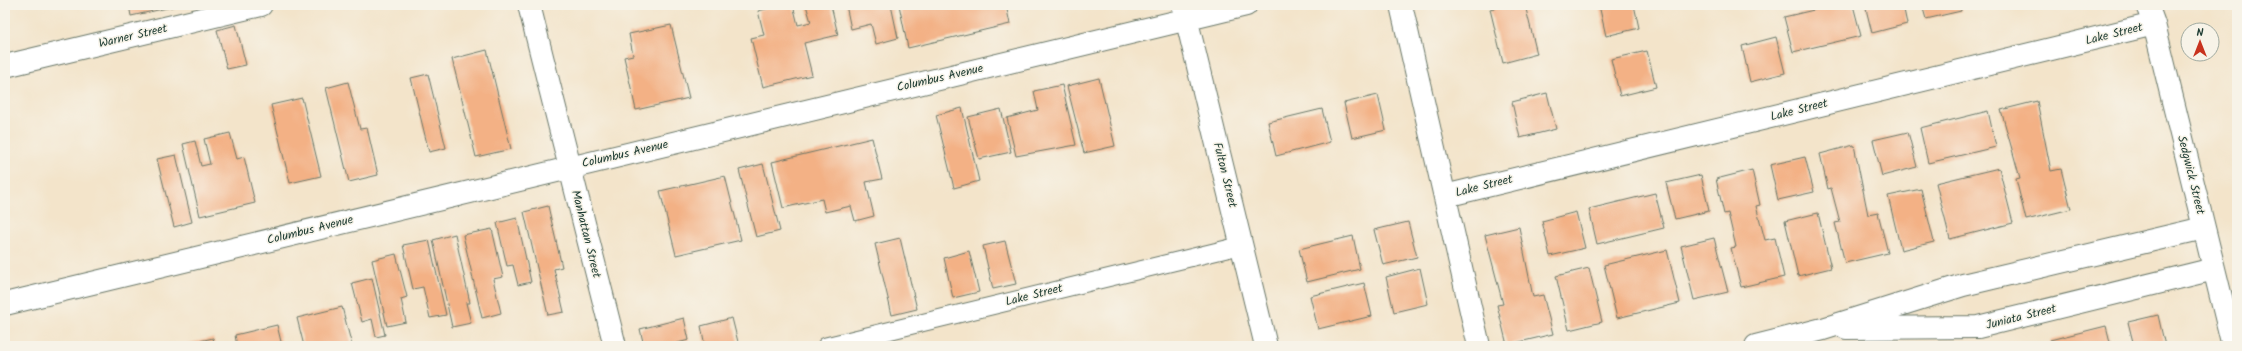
<svg xmlns="http://www.w3.org/2000/svg" width="2242" height="351" font-family="Kalam,sans-serif">
  <style>
    .building { fill: #f3b185 }
    .lines { fill: none; stroke-linecap: round; stroke-linejoin: round }
    .service-casing { stroke: #697768; stroke-width: 19 }
    .minor-casing { stroke: #697768; stroke-width: 24 }
    .service { stroke: #fff; stroke-width: 17 }
    .minor { stroke: #fff; stroke-width: 22 }
    .labels { text-anchor: middle; dominant-baseline: central; stroke-width: 3; stroke-linejoin: round; paint-order: stroke }
    .street-label { font-size: 12px; fill: #1f3d34; stroke: #f7f3e8 }
  </style>
  <rect width="100%" height="100%" fill="#f7f3e8"/>
  <filter id="ink" filterUnits="userSpaceOnUse"><feTurbulence type="fractalNoise" baseFrequency=".025" numOctaves="2"/><feDisplacementMap in="SourceGraphic" scale="8" xChannelSelector="R" yChannelSelector="G"/><feConvolveMatrix kernelMatrix="1 2 1 2 8 2 1 2 1" color-interpolation-filters="sRGB"/></filter>
  <filter id="wash" filterUnits="userSpaceOnUse"><feTurbulence type="fractalNoise" baseFrequency=".012" numOctaves="4" result="noise"/><feDisplacementMap in="SourceGraphic" scale="16" xChannelSelector="R" yChannelSelector="G"/><feGaussianBlur stdDeviation="0.9" result="paint"/><feColorMatrix in="noise" values="0 0 0 0 0 0 0 0 0 0 0 0 0 0 0 0 0 1.4 0 .05"/><feComposite in="paint" operator="in"/></filter>
  <g filter="url(#wash)">
    <rect width="100%" height="100%" fill="#f3e4ca"/>
    <g id="blocks">
      <!-- building -->
      <path class="building" d="M129 5H176V6L131 16Z
        M782 5H793L798 25 811 22 806 5H831L838 35 804 43 812 75 763 87 751 38 764 35 758 11Z
        M846 5H891L898 38 876 44 871 24 851 29Z
        M899 5H1006L1010 24 908 48Z
        M1505 5H1525L1537 54 1503 63 1490 9Z
        M1599 5H1634L1639 28 1606 36Z
        M1835 5H1853L1861 36 1793 52 1784 17Z
        M1865 5H1903L1907 24 1872 33Z
        M1922 5H1960L1961 11 1926 19Z
        M236 25 246 65 227 69 217 30Z
        M671 25 689 98 636 110 624 57 633 55 629 34Z
        M1776 37 1785 73 1750 82 1742 46Z
        M487 50 511 149 476 157 452 59Z
        M1647 51 1656 87 1620 96 1611 59Z
        M428 74 446 148 429 152 411 78Z
        M1099 78 1115 146 1084 153 1067 86Z
        M348 82 360 129 367 128 378 175 349 182 326 88Z
        M1062 85 1076 145 1016 156 1007 118 1038 110 1034 91Z
        M1547 93 1556 129 1520 138 1512 102Z
        M1378 95 1386 130 1352 138 1344 103Z
        M302 98 321 176 290 183 271 105Z
        M2037 101 2051 171 2061 169 2071 209 2026 220 2016 179 2020 178 2001 110Z
        M962 108 979 181 954 188 936 115Z
        M1001 109 1011 152 979 159 968 117Z
        M1322 109 1330 142 1276 156 1268 122Z
        M1988 111 1996 147 1928 163 1920 128Z
        M1908 132 1917 167 1882 176 1873 140Z
        M230 133 237 159 244 157 255 203 200 216 183 144 195 141 201 166 210 164 204 139Z
        M872 138 882 179 866 182 874 216 855 221 851 206 825 212 822 199 783 208 772 162Z
        M1854 145 1868 215 1878 213 1888 253 1845 263 1835 223 1840 222 1831 188 1828 189 1820 154Z
        M176 155 192 222 174 227 157 159Z
        M1805 157 1814 192 1778 200 1770 165Z
        M763 164 780 231 756 237 739 170Z
        M1999 168 2013 223 1950 239 1936 183Z
        M1752 170 1760 205 1756 206 1765 240 1775 238 1784 277 1741 287 1731 248 1736 247 1728 213 1724 214 1716 179Z
        M1701 175 1709 211 1675 219 1666 183Z
        M725 176 741 240 676 255 660 191Z
        M1921 189 1934 242 1901 250 1888 196Z
        M1655 193 1664 228 1597 244 1589 209Z
        M548 206 562 267 554 269 564 312 548 315 524 212Z
        M1576 212 1585 248 1550 256 1542 221Z
        M1818 213 1831 268 1798 276 1785 221Z
        M517 218 531 282 518 285 513 265 507 266 497 223Z
        M1408 222 1417 257 1383 265 1374 230Z
        M1519 227 1533 297 1543 295 1553 334 1507 345 1497 305 1503 304 1485 235Z
        M492 229 503 277 493 279 501 313 482 318 463 235Z
        M455 234 470 303H466L471 323 452 327 433 240Z
        M1353 236 1360 269 1307 282 1299 249Z
        M900 238 917 309 892 315 875 244Z
        M1714 238 1728 292 1694 300 1681 246Z
        M429 240 446 315 430 318 423 287 413 289 403 245Z
        M1005 241 1016 284 993 289 983 246Z
        M1667 250 1680 303 1617 318 1604 265Z
        M969 251 979 292 953 298 944 258Z
        M396 254 407 297 401 299 406 322 387 326 372 260Z
        M1420 268 1428 304 1394 312 1386 277Z
        M1589 268 1602 322 1569 330 1556 276Z
        M372 278 385 335 376 337 372 319 362 322 352 283Z
        M1364 283 1372 316 1318 329 1310 296Z
        M342 307 352 346H304L297 318Z
        M2158 315 2165 346H2134L2128 322Z
        M684 318 689 340 666 346H644L640 329Z
        M732 318 739 346H705L701 326Z
        M277 325 282 346H237L235 335Z
        M2106 326 2111 346H2052L2050 340Z
        M213 338 215 346H182V345Z"/>
    </g>
  </g>
  <g filter="url(#ink)">
    <use href="#blocks" fill-opacity="0" stroke="#697768" stroke-width="1"/>
    <g class="lines">
      <defs>
        <path id="service" d="M826 346 1243 245"/>
        <path id="minor" d="M529 5 615 346
          M1183 5 1266 346
          M1401 5 1479 346
          M2147 5 2154 24 2233 346
          M5 66 261 5
          M1445 196 2154 24
          M5 304 1246 5
          M1846 328 1978 327 2214 269
          M1756 346 1823 329 1963 285 2204 228"/>
      </defs>
      <!-- service casing -->
      <use href="#service" class="service-casing"/>
      <!-- minor casing -->
      <use href="#minor" class="minor-casing"/>
      <!-- service -->
      <use href="#service" class="service"/>
      <!-- minor -->
      <use href="#minor" class="minor"/>
    </g>
  </g>
  <g class="labels">
    <!-- street labels -->
    <g class="street-label">
      <text transform="translate(2114 34) rotate(-14)">Lake Street</text>
      <text transform="translate(133 36) rotate(-13)">Warner Street</text>
      <text transform="translate(940 78) rotate(-13)">Columbus Avenue</text>
      <text transform="translate(1799 110) rotate(-14)">Lake Street</text>
      <text transform="translate(625 154) rotate(-13)">Columbus Avenue</text>
      <text transform="translate(1225 175) rotate(76)">Fulton Street</text>
      <text transform="translate(2191 175) rotate(76)">Sedgwick Street</text>
      <text transform="translate(1484 186) rotate(-14)">Lake Street</text>
      <text transform="translate(310 230) rotate(-14)">Columbus Avenue</text>
      <text transform="translate(586 234) rotate(76)">Manhattan Street</text>
      <text transform="translate(1034 295) rotate(-14)">Lake Street</text>
      <text transform="translate(2021 317) rotate(-14)">Juniata Street</text>
    </g>
  </g>
  <!-- margin -->
  <rect width="2242" height="351" fill="none" stroke="#f7f3e8" stroke-width="20"/>
  <!-- north arrow -->
  <g transform="translate(2200 42)"><circle r="19" fill="#f7f3e8" stroke="#a1aaa0"/>
  <path d="M0-3L7 15L0 10L-7 15Z" fill="#c8321e"/>
  <text y="-6" font-size="11" font-weight="bold" text-anchor="middle" fill="#1f3d34">N</text>
  </g>
</svg>
